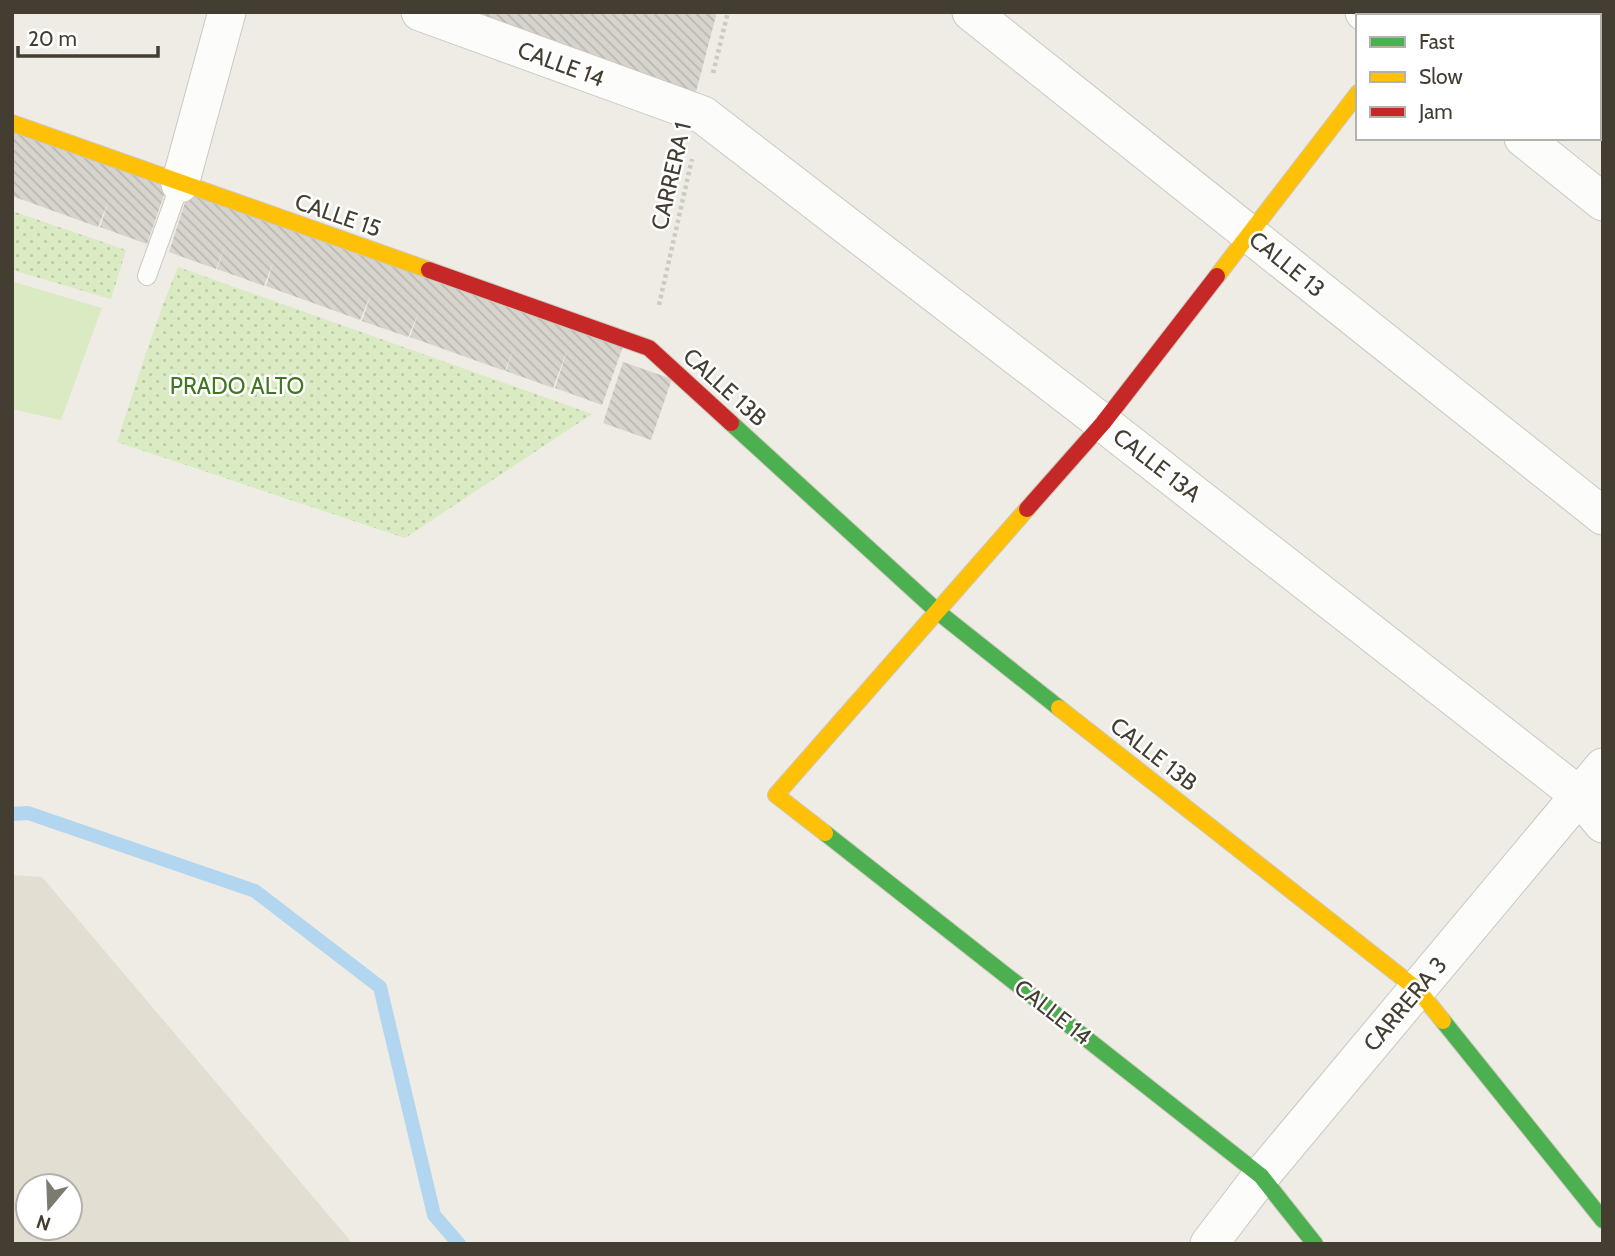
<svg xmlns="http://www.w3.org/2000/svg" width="1615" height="1256" font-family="Cabin,sans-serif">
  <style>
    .residential { fill: #e3ded2; fill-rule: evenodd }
    .grass { fill: #daeac3 }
    .park { fill: url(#park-dots) }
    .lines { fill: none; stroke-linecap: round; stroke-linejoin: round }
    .stream { stroke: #b2d6ef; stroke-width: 14 }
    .building { fill: url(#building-back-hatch) }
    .lane-casing { stroke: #cac8c1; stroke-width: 20 }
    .street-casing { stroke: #cac8c1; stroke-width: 39 }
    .fast-casing { stroke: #cdc9bc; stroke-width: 18 }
    .slow-casing { stroke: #cdc9bc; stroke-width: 18 }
    .jam-casing { stroke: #cdc9bc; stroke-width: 18 }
    .path { stroke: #cccac5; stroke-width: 4.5; stroke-dasharray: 3.5 3.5; stroke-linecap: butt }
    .lane { stroke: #fcfcfb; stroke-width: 18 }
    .street { stroke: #fcfcfb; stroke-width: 37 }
    .fast { stroke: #4caf50; stroke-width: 16 }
    .slow { stroke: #ffc107; stroke-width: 16 }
    .jam { stroke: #c62828; stroke-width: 16 }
    .labels { text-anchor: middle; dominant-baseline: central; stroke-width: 5; stroke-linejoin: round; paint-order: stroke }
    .street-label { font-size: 23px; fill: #433d32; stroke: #fff }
    .park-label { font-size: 23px; fill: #417624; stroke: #fff }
  </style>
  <defs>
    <pattern id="park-dots" width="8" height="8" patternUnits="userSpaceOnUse" patternTransform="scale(1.75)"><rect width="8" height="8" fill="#daeac3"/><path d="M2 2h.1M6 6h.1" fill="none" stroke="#bccaa8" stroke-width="1.8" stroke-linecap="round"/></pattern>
    <pattern id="building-back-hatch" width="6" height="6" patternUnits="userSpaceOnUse" patternTransform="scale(1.75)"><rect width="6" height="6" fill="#d7d4cd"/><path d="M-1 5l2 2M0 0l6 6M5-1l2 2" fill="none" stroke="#bab7b0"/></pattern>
  </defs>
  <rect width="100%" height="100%" fill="#eeece5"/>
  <!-- residential -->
  <path class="residential" d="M12 875 42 877 353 1244H12ZM28 1186H70V1228H28Z"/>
  <!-- grass -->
  <path class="grass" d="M14 282 102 308 61 420 12 409Z"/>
  <!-- park -->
  <path class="park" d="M12 211 126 250 111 299 12 270Z
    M178 267 592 414 405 538 117 442C136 384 154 324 178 267Z"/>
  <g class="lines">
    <!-- stream -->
    <path class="stream" d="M12 814 28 813 255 891 380 987 434 1215 459 1244"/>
  </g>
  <!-- building -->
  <path class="building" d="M432 12H717L692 107Z
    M12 127 168 183 147 244 100 227 109 200 98 227 12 196Z
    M189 190 624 344 602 405 555 388 568 348 553 388 506 371 515 345 505 371 410 337 419 311 408 337 362 321 371 294 360 320 266 286 274 260 264 286 217 269 226 243 216 269 169 252Z
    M623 362 672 379 651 440 603 423Z"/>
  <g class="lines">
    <defs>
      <path id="lane" d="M147 276 180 184"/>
      <path id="street" d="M420 12 703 115 1103 423 1580 796 1603 824
        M971 12 1603 516
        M1364 12 1369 16
        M1418 16 1420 12
        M1523 138 1603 202
        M180 184 227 12
        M1209 1244 1261 1176 1603 767"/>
      <path id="fast" d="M731 423 938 612 1059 708
        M825 833 1261 1176 1315 1244
        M1443 1021 1603 1220"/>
      <path id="slow" d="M12 123 429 270
        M1217 276 1358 93
        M1059 708 1418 990 1443 1021
        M825 833 776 795 1027 509"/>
      <path id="jam" d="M429 270 649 348 731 423
        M1027 509 1103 423 1217 276"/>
    </defs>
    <!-- lane casing -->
    <use href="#lane" class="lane-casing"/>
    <!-- street casing -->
    <use href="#street" class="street-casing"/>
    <!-- fast casing -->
    <use href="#fast" class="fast-casing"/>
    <!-- slow casing -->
    <use href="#slow" class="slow-casing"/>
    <!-- jam casing -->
    <use href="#jam" class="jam-casing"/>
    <!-- path -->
    <path class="path" d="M713 73 728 12
      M659 305 692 159"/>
    <!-- lane -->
    <use href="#lane" class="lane"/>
    <!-- street -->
    <use href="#street" class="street"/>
    <!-- fast -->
    <use href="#fast" class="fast"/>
    <!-- slow -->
    <use href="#slow" class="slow"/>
    <!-- jam -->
    <use href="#jam" class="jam"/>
  </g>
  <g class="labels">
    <!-- street labels -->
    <g class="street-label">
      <text transform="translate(561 64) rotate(20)">CALLE 14</text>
      <text transform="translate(671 176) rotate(-77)">CARRERA 1</text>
      <text transform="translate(338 215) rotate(19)">CALLE 15</text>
      <text transform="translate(1287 264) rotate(39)">CALLE 13</text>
      <text transform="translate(725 387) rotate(42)">CALLE 13B</text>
      <text transform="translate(1157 465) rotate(38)">CALLE 13A</text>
      <text transform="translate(1154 754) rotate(38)">CALLE 13B</text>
      <text transform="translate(1405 1004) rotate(-50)">CARRERA 3</text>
      <text transform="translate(1053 1012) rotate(38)">CALLE 14</text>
    </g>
    <!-- park labels -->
    <g class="park-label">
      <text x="237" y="386">PRADO ALTO</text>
    </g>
  </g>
  <!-- border -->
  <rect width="1615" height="1256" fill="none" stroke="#433d32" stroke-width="28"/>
  <!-- legend -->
  <rect x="1356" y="14" width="245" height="126" fill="#ffffff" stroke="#b4b1ad" stroke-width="2"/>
  <rect x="1370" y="37" width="35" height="10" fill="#4caf50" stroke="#b4b1ad" stroke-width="2"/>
  <text x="1419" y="49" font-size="21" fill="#433d32">Fast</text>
  <rect x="1370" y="72" width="35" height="10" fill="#ffc107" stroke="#b4b1ad" stroke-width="2"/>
  <text x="1419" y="84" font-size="21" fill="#433d32">Slow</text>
  <rect x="1370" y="107" width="35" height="10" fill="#c62828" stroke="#b4b1ad" stroke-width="2"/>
  <text x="1419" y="119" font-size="21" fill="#433d32">Jam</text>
  <!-- north arrow -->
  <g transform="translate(49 1207) rotate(199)"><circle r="33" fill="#ffffff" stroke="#b4b1ad" stroke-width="2"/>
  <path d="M0-5L12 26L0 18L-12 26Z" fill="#7f7a71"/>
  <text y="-10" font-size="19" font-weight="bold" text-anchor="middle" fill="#433d32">N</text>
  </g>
  <!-- scale -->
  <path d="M18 46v10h140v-10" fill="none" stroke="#433d32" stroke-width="3.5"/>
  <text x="28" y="46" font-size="21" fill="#433d32" stroke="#ffffff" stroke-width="5" paint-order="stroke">20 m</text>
</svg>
